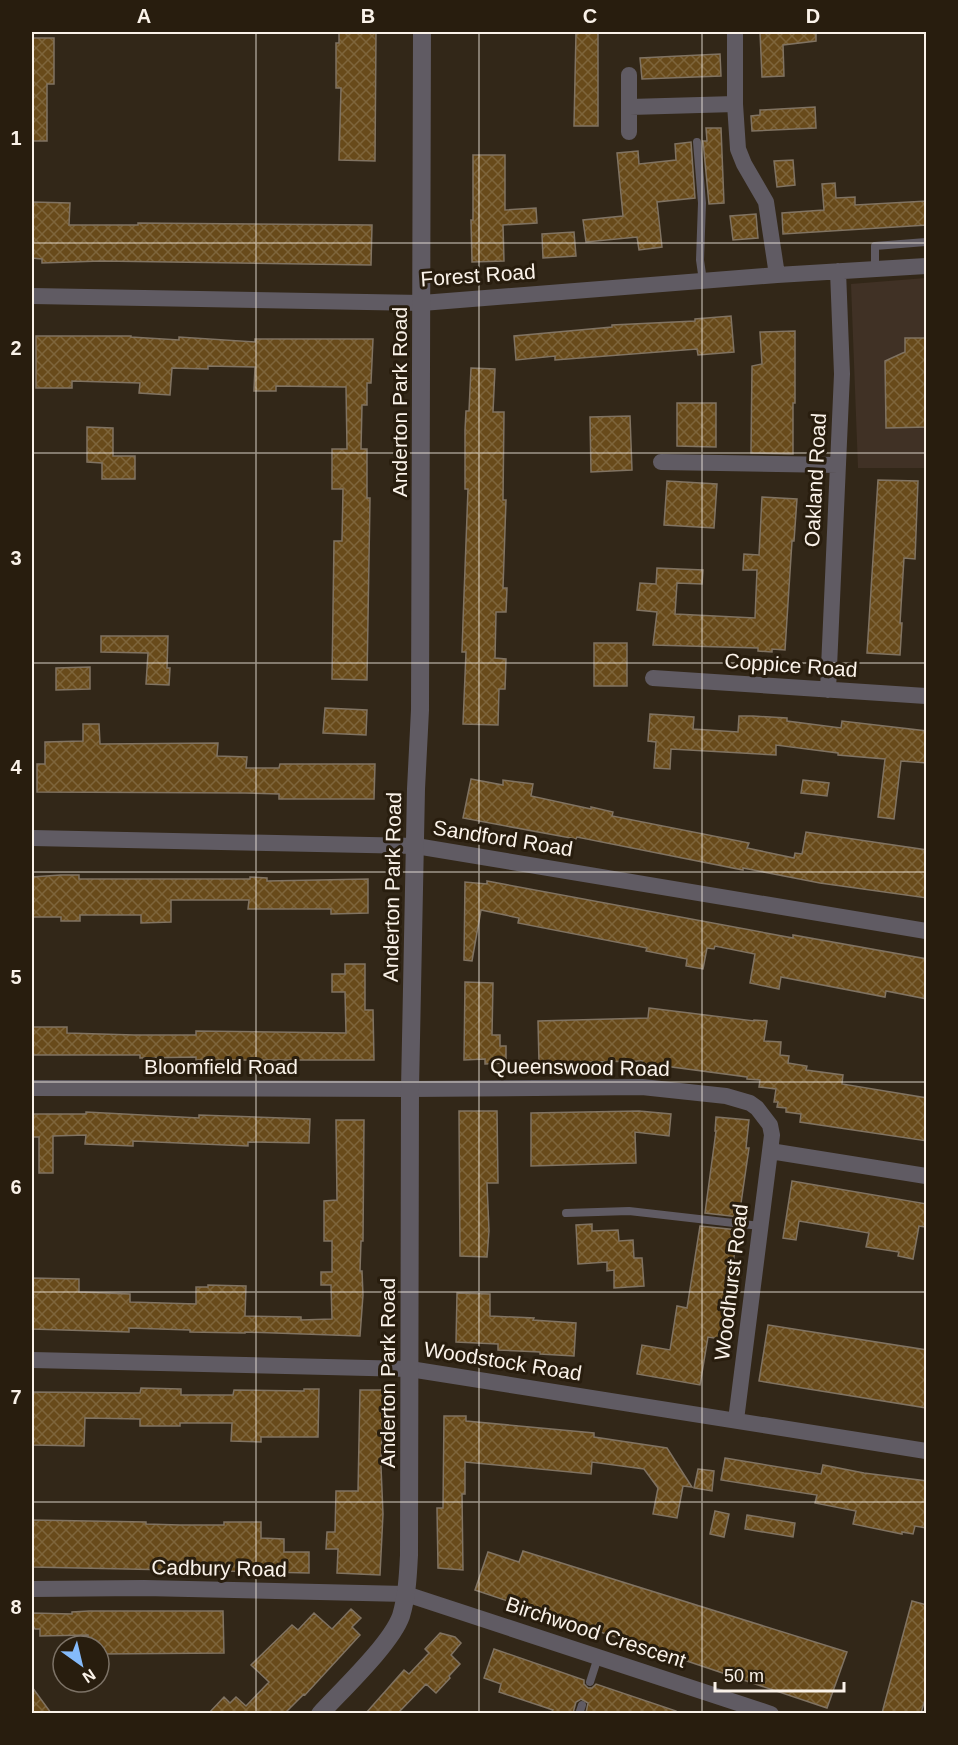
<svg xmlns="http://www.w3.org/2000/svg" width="958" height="1745" font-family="Helvetica,sans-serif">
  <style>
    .education { fill: #403125 }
    .building { fill: url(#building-cross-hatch); stroke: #807362; stroke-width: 1.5 }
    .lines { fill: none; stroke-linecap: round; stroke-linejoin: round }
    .service { stroke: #605b63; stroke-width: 8 }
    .minor { stroke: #605b63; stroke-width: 16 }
    .tertiary { stroke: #605b63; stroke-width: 18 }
    .grid { fill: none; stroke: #faf2e9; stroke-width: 1.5; stroke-opacity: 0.55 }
    .labels { text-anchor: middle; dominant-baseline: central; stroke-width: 6; stroke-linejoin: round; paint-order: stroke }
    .street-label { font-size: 21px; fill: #faf2e9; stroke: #281d0e }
    .neatline { fill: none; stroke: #faf2e9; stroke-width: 2 }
    .grid-label { font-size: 20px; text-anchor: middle; font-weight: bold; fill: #faf2e9 }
  </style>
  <defs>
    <pattern id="building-cross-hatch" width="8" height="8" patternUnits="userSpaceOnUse" patternTransform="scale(1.5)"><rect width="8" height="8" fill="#684a1a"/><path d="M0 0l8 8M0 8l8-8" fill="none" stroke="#7e653b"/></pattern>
  </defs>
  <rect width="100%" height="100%" fill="#322718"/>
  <!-- education -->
  <path class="education" d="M926 278V468H858L851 284Z"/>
  <!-- building -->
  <path class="building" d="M339 32H376L375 161 339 160 341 88H336V43H339Z
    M576 32H598V126H574Z
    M760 32H816V41L783 45 784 76 762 77Z
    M32 38H54V84H47V141H32Z
    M720 54 721 76 642 79 640 58Z
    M815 107 816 128 752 131 751 116 760 115V110Z
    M706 128H721L724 203 709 204 703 141H707Z
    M691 142 695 198 657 202 662 247 639 250 637 237 586 242 583 220 623 216 617 153 638 151 639 164 676 160 675 144Z
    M473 155H505V210L536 208 537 223 503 225 504 261 472 262 471 220H473Z
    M793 160 795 185 777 187 774 161Z
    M835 183 836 198 855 197V205L927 201V225L783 234 782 213 824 210 822 184Z
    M32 202 70 203 69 225H138V223L372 225 371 265 101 261 42 263V259L32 258Z
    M756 214 758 238 733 240 730 216Z
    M574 232 576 256 543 258 542 234Z
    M731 316 734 352 698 355 697 349 555 360V356L516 360 514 336 612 327V325L695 321V319Z
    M795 331V403H793V454L751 453 752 366 762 364 760 332Z
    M36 336H131V337L179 340V337L255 342V339H373L371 383H367V405H362L361 449H367V498H370L367 680 332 679 334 541H342L343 489H332V449H347L346 387 276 386V391H254L255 367 208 366V369L172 368 170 395 139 393 140 383 72 381V388H36Z
    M905 338H927V427L886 428 885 361 905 352Z
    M471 368 495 369 493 412H504L503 500H506L503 588H507L506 612H496L495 658 506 659 505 689H499L498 725 463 724 466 652H462L463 622 468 489H465V430L466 411H469Z
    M677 403H716V447L677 446Z
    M630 416 632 470 591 472 590 417Z
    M87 427 113 428V456H135V479H102V463L87 462Z
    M878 480 918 481 915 559 904 558 900 623H902L900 655 867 653Z
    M667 481 717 484 714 528 664 525Z
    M762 497 797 499 794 541H792L785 650 772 649V652L758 651V648L653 645 657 612 637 610 640 583 656 584 657 568 703 570 702 584 677 583 675 614 755 618 757 570H743L744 554 759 555Z
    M101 636H168L167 668H170L169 685 146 684 148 653 101 652Z
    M594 643H627V686H594Z
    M90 667V689L56 690V668Z
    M325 708 367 710 366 735 323 733Z
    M650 714 694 717 693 729 738 732 739 716H753L787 718V721L841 728 842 721 927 731V763L901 761 894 819 878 817 885 759 838 755V753L776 745V755L671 749 670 769 654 768 656 742 648 741Z
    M83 724H99L100 744 218 743 217 756 247 757 246 768H279L280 764H375L374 799H279V794L245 793 37 792V764H45V742L83 741Z
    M471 779 503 785V780L533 784 531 796 591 809V807L613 812 612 816 749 843 747 848 794 858 795 853 802 854 806 832 927 850V898L820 883 743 868V870L577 837 576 839 463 818Z
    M803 780 829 783 827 796 801 793Z
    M61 875H79V879H250V877L267 878V881L368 879V913L331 914V909H248L249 900H171V922L141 923V915H80V921H61V917H32V877Z
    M487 881 793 938V935L927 959V999L886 991 885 997 781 977 779 989 750 983 755 954 715 946 714 949 707 948 703 969 686 966 687 959 646 951 647 948 518 923 519 918 481 910 472 961 464 960 465 882 487 884Z
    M345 964H365V1010H373L374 1060H196V1057L140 1058V1055H32V1027H67V1033L134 1035H196V1031L346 1033 345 992H332V974H345Z
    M465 982 493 983 492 1035H500V1046H506V1063L485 1064V1059L464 1060Z
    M649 1008 754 1021V1020L767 1021 764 1041 781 1042 780 1055 789 1056 788 1063 807 1066 806 1070 843 1075 842 1084 927 1098V1141L800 1122 801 1114 786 1112V1108L777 1107 778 1102H774L776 1089 759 1087 760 1080 747 1079V1077L642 1063V1061L539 1063 538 1021 648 1018Z
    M459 1111H497L498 1183H487L489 1231 487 1257 460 1256Z
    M639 1111 671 1114 669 1136 635 1132 636 1163 531 1166V1113Z
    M86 1112 199 1118V1115L310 1119 309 1143 248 1142V1146L133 1141V1146L85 1144 86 1135 53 1136V1173H39V1137H32V1114H86Z
    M716 1117 749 1120 746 1148H749L739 1217 705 1213 716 1131H715Z
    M336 1120H364L363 1241H361L360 1271H362L363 1295 360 1336 245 1332V1333L190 1332V1330L129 1328V1332L32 1329V1278L79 1279V1292L130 1294V1302L196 1304V1287H208V1285L246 1286 245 1316 301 1317V1320L332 1319 331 1285H321V1272H332V1241H324V1201L337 1200Z
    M792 1181 927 1204 925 1227 919 1226 913 1259 898 1256 899 1252 866 1247 869 1233 817 1224 799 1221 796 1240 783 1238Z
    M592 1224V1231L618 1230 619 1241 633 1240 634 1258H642L644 1286 614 1288V1270L607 1271V1262L578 1264 576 1225Z
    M700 1226 738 1230V1232L721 1339 708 1337 700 1385 637 1374 642 1345 670 1350 677 1306 687 1308Z
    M457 1293 490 1294V1316L534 1318 533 1320 576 1323 574 1356 540 1354V1352L498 1350V1344L456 1342Z
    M768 1325 927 1350V1408L759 1381Z
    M141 1388 181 1389V1395H233L234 1390 304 1391V1389H319L318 1437H261V1442L231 1441 232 1423H180V1426H140V1419L85 1418 84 1446 32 1445V1392L140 1393Z
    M360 1390H383L381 1467 383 1514 380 1575 337 1573 338 1549H326L327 1532H335L336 1491H358Z
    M444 1416H466V1421L594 1433V1437L667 1448 692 1487 683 1486 677 1518 653 1514 658 1488 644 1469 592 1462 591 1474 465 1462V1494H462L463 1570 438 1568 437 1508H443Z
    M725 1458 821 1474 823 1465 864 1473 927 1481V1528L915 1526 913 1534 902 1532V1534L853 1524 856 1511 815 1503 817 1495 721 1480Z
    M698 1469 714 1471 712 1491 694 1488Z
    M715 1511 729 1514 724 1537 710 1534Z
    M747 1515 795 1523 793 1537 745 1529Z
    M32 1520 146 1522V1524L180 1525H224V1522H261V1538L284 1539V1552H309V1573L32 1567Z
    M523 1551 847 1652 827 1708 475 1590 488 1552 519 1562Z
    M912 1601 927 1605V1693L921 1713H882Z
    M351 1609 361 1618 352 1627 360 1635 305 1695 304 1694 285 1713H209L224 1697 230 1703 236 1697 246 1706 269 1682 251 1665 292 1625 298 1630 314 1613 332 1629Z
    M89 1611H223L224 1653 99 1654V1646H88V1635L40 1636V1629H35L32 1624V1613L72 1614V1612Z
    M440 1633 455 1637 461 1643 451 1655 460 1664 449 1676 450 1678 436 1693 426 1684 398 1713H366L404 1670 409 1674 429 1653 425 1649Z
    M494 1649 584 1680V1684L588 1688H592L596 1684 676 1711V1713H586L588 1703 581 1699 576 1702 573 1713H551L553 1710 499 1692 501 1684 484 1678Z
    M32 1687 51 1713H32Z"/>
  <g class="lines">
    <!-- service -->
    <path class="service" d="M697 142 702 203 700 260 703 281
      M875 269V246L926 242
      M566 1213 629 1211 760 1226
      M590 1682 598 1657
      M579 1714 582 1705"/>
    <!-- minor -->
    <path class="minor" d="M735 32V104L738 149 744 164 766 202 777 275
      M629 75V132
      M630 107 735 104
      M32 296 422 303 777 275 926 266
      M661 462 838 465
      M653 678 926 696
      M828 690 842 374 838 271
      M32 838 416 846 926 931
      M32 1088 410 1089 642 1087 726 1096 750 1103 757 1108 770 1125 772 1135 770 1151 926 1176
      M32 1360 410 1369 926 1451
      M736 1420 770 1151
      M32 1589 144 1588 406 1594 771 1714"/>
    <!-- tertiary -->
    <path class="tertiary" d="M320 1714C342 1690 391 1644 401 1616 407 1596 408 1575 409 1555L410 1089 416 789 420 710 422 32"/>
  </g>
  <!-- grid -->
  <path class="grid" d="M256 32V1714M479 32V1714M702 32V1714M32 243H926M32 453H926M32 663H926M32 872H926M32 1082H926M32 1292H926M32 1502H926"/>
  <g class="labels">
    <!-- street labels -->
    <g class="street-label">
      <text transform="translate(478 275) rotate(-4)">Forest Road</text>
      <text transform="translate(399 402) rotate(-90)">Anderton Park Road</text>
      <text transform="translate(815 480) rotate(-87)">Oakland Road</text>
      <text transform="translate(791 665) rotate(4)">Coppice Road</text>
      <text transform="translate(503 838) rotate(9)">Sandford Road</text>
      <text transform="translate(392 887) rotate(-89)">Anderton Park Road</text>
      <text x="221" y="1066">Bloomfield Road</text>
      <text transform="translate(580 1067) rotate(1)">Queenswood Road</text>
      <text transform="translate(731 1282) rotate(-83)">Woodhurst Road</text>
      <text transform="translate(503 1361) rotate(9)">Woodstock Road</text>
      <text transform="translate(387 1373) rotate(-90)">Anderton Park Road</text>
      <text transform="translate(219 1568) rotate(1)">Cadbury Road</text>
      <text transform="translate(596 1632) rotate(18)">Birchwood Crescent</text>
    </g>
  </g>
  <!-- border -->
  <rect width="958" height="1745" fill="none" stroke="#281d0e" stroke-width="66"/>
  <!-- north arrow -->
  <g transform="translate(81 1664) rotate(146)"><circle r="28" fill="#281d0e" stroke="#7c7266" stroke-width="1.5"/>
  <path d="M0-4.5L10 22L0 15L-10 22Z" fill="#85bbfb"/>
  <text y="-9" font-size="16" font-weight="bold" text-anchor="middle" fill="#faf2e9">N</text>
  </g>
  <!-- scale -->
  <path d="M715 1682v9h129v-9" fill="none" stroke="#faf2e9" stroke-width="3"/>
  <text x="724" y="1682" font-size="18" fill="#faf2e9" stroke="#281d0e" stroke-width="4.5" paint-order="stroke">50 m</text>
  <rect x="33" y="33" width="892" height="1679" class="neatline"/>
  <g class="grid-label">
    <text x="144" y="23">A</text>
    <text x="368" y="23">B</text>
    <text x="590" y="23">C</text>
    <text x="813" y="23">D</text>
    <text x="16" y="145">1</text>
    <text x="16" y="355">2</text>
    <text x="16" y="565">3</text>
    <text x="16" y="774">4</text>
    <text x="16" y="984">5</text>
    <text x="16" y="1194">6</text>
    <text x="16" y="1404">7</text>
    <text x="16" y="1614">8</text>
  </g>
</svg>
